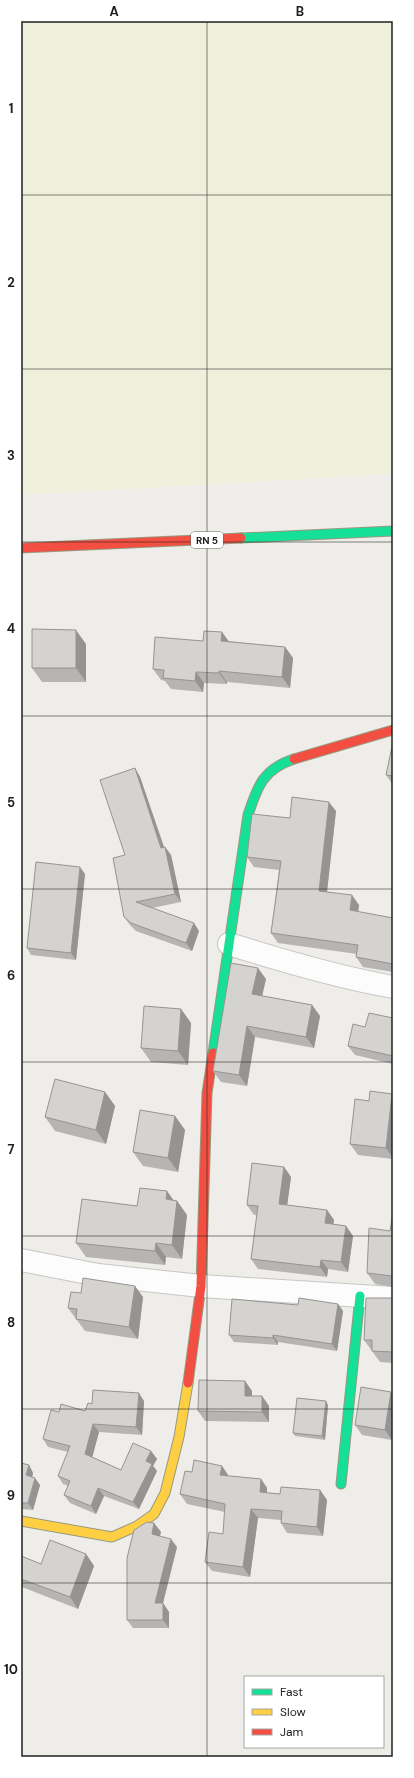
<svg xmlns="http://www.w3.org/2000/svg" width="414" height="1778" font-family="'DM Sans',sans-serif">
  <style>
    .farmland { fill: #eff0db }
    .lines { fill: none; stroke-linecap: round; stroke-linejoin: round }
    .street-casing { stroke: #c7c6c5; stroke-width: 24 }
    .fast-casing { stroke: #989a7f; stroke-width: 11 }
    .slow-casing { stroke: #989a7f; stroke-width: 11 }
    .jam-casing { stroke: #989a7f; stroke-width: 11 }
    .street { stroke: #fdfcfc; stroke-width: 22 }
    .fast { stroke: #16e098; stroke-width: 9 }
    .slow { stroke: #ffcf43; stroke-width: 9 }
    .jam { stroke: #f24e42; stroke-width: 9 }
    .wall { fill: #b7b5b3 }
    .shaded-wall { fill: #959492 }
    .building { fill: #d5d3d0; stroke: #959492 }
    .grid { fill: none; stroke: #202020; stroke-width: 1; stroke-opacity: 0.55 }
    .labels { text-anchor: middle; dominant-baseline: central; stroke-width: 3; stroke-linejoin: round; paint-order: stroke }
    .shield { fill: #fff; stroke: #636363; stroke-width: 1 }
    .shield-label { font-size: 10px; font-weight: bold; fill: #202020 }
    .neatline { fill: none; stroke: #202020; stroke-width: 1.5 }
    .grid-label { font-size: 13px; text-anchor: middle; font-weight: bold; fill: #202020 }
  </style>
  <rect width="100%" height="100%" fill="#efede9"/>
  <!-- farmland -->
  <path class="farmland" d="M21 21H393V474L21 495Z"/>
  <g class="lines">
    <defs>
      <path id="street" d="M229 944C283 961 337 977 393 987
        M21 1260 98 1275 201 1286 393 1298"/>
      <path id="fast" d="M241 538 393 531
        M213 1053 248 815C257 787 263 769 294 759
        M341 1484 360 1296"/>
      <path id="slow" d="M21 1521 112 1537 137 1526 154 1514 165 1493 179 1437 188 1383"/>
      <path id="jam" d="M21 548 241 538
        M294 759 393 730
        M188 1383 201 1286 207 1093 213 1053"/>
    </defs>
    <!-- street casing -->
    <use href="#street" class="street-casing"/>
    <!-- fast casing -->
    <use href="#fast" class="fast-casing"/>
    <!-- slow casing -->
    <use href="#slow" class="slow-casing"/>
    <!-- jam casing -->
    <use href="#jam" class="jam-casing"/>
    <!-- street -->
    <use href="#street" class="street"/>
    <!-- fast -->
    <use href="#fast" class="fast"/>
    <!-- slow -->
    <use href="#slow" class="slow"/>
    <!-- jam -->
    <use href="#jam" class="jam"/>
  </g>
  <!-- wall -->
  <path class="wall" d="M222 632 228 641 285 647 293 658 290 688 227 682V684L204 683 203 692 171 689 165 681 161 680 153 669 203 641Z
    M86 644V682H42L32 668Z
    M393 742V785L386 775Z
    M135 768 140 777 164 847H165L171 855 181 902 152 908 199 931 192 951 136 931 130 925 124 917 125 855Z
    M336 811 327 892 359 905 358 912 393 918V972L363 967 356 957 357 954 278 943 271 933 279 870 254 867 247 857 290 818Z
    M85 874 76 960 31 955 27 948Z
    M266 979 262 996 312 1005 320 1016 314 1048 255 1037 247 1086 221 1082 213 1071Z
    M181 1009 191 1023 188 1065 151 1062 141 1048Z
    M393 1018V1064L355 1055 348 1046 365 1027Z
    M105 1092 115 1106 106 1144 55 1131 45 1117Z
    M393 1095V1159L358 1155 350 1144Z
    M175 1116 185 1130 178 1172 143 1166 133 1152Z
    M284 1167 291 1177 287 1205 327 1210 334 1220 333 1224 346 1226 353 1236 348 1272 328 1269 327 1277 258 1269 251 1259 257 1215H254L247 1205Z
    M173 1200 177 1201 187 1215 182 1259 166 1257 165 1265 86 1257 76 1243 137 1206Z
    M393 1212V1287L375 1284 367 1273 390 1231Z
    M81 1293 143 1297 138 1339 85 1331 68 1308Z
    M393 1296V1363L380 1362 364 1340 391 1298Z
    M338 1304 343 1311 337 1351 278 1342V1345L234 1342 229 1335 298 1305Z
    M245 1381 252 1391V1396H262L269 1406V1422L205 1421 198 1411Z
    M391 1392 393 1395V1432L392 1440 362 1435 355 1425Z
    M144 1401 142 1435 99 1432 92 1457 121 1470 151 1451 157 1459 153 1466 157 1471 139 1509 104 1496 96 1514 70 1503 64 1495 68 1486 63 1484 58 1476 68 1452 48 1447 43 1439 59 1412 85 1411Z
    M328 1405 325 1440 295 1436 293 1433Z
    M21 1463 29 1465 33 1473 32 1477 40 1485 33 1510 21 1509Z
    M222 1466 228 1475V1476L261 1479 267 1488V1493L280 1494 320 1490 327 1500 323 1536 287 1533 281 1523V1520L258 1518 250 1577 212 1571 205 1562 223 1534 225 1512 187 1504 180 1494 192 1472Z
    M154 1523 161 1532 160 1536 177 1547 163 1603 169 1612V1628H133L127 1620Z
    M86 1554 94 1566 78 1609 22 1587H21V1556L41 1564Z"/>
  <!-- shaded-wall -->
  <path class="shaded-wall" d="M76 630 86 644V682L76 668Z
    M222 632 230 643 221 641Z
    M285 647 293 658 290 688 282 677Z
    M219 671 227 682V684L219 673Z
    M196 672 204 683 203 692 195 681Z
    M135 768 140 777 167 856 161 848Z
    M329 802 336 811 326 900 319 891Z
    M165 847 171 855 181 902 175 894Z
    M80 867 85 874 76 960 71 953Z
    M352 895 359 905 357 920 350 910Z
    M194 923 199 931 192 951 186 943Z
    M258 968 266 979 260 1005 252 994Z
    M312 1005 320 1016 314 1048 306 1037Z
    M181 1009 191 1023 188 1065 178 1051Z
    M247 1026 255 1037 247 1086 239 1075Z
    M105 1092 115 1106 106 1144 96 1130Z
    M392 1094 393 1095V1158L386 1148Z
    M175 1116 185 1130 178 1172 168 1158Z
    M284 1167 291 1177 286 1214 279 1204Z
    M167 1191 177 1205V1201L187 1215 182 1259 172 1245 166 1199Z
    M327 1210 334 1220 332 1233 325 1223Z
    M346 1226 353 1236 348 1272 341 1262Z
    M156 1243 166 1257 165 1265 155 1251Z
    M321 1260 328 1269 327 1277 320 1267Z
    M135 1286 143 1297 138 1339 129 1327Z
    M338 1304 343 1311 337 1351 332 1344Z
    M273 1335 278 1342V1345L273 1338Z
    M245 1381 252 1391V1406L245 1396Z
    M391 1392 393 1395V1432L392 1440 385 1430Z
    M139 1393 144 1401 142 1435 136 1427Z
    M262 1396 269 1406V1422L262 1412Z
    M326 1401 328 1405 325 1440 322 1436Z
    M93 1424 99 1432 91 1462 85 1454Z
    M151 1451 157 1459 153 1466 157 1471 139 1509 133 1502 146 1461Z
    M29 1465 33 1473 31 1482 26 1475Z
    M222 1466 228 1475 226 1485 220 1475Z
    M35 1478 40 1485 33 1510 28 1503Z
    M261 1479 267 1488V1502L260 1492Z
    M98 1488 104 1496 96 1514 91 1506Z
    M320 1490 327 1500 323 1536 317 1527Z
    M251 1509 258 1518 250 1577 243 1567Z
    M154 1523 161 1532 158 1542 152 1534Z
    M171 1539 177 1547 163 1603 169 1612V1628L163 1620 155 1603Z
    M86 1554 94 1566 78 1609 70 1597Z"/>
  <!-- building -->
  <path class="building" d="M32 629 76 630V668H32Z
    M204 631 222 632 221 641 285 647 282 677 219 671V673L196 672 195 681 163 678 164 670 153 669 155 637 203 641Z
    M393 742V776L386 775Z
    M135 768 161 848 165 847 175 894 136 902 194 923 186 943 131 923 124 917 113 858 125 855 100 780Z
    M292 797 329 802 319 891 352 895 350 910 393 918V964L356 957 358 945 271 933 281 861 247 857 252 814 290 818Z
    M36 862 80 867 71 953 27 948Z
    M231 963 258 968 252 994 312 1005 306 1037 247 1026 239 1075 213 1071Z
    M144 1006 181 1009 178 1051 141 1048Z
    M369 1013 393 1018V1056L348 1046 353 1024 365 1027Z
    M55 1079 105 1092 96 1130 45 1117Z
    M370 1091 392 1094 386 1148 350 1144 355 1099 369 1101Z
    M140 1110 175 1116 168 1158 133 1152Z
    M252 1163 284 1167 279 1204 327 1210 325 1223 346 1226 341 1262 321 1260 320 1267 251 1259 258 1206 247 1205Z
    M140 1188 167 1191 166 1199 177 1201 172 1245 156 1243 155 1251 76 1243 82 1199 137 1206Z
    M393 1212V1278L392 1276 367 1273 369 1228 390 1231Z
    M83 1278 135 1286 129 1327 76 1319 77 1309 68 1308 71 1292 81 1293Z
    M393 1296V1352L372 1351V1340H364L366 1298H391Z
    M299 1298 338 1304 332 1344 273 1335V1338L229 1335 232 1299 298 1305Z
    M199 1380 245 1381V1396H262V1412L198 1411Z
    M361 1387 391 1392 385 1430 355 1425Z
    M93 1390 139 1393 136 1427 93 1424 85 1454 121 1470 133 1443 151 1451 146 1461 152 1464 133 1502 98 1488 91 1506 64 1495 70 1481 58 1476 70 1446 43 1439 51 1410 59 1412 61 1404 85 1411 88 1403 92 1404Z
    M297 1398 326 1401 322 1436 293 1433Z
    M194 1460 222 1466 220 1475 261 1479 260 1492 280 1494 281 1487 320 1490 317 1527 281 1523 282 1511 251 1509 243 1567 205 1562 209 1532 223 1534 225 1504 180 1494 185 1471 192 1472Z
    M21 1463 29 1465 26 1475 35 1478 28 1503H21Z
    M147 1522 154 1523 152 1534 171 1539 155 1603H163V1620H127V1558L134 1530Z
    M50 1540 86 1554 70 1597 21 1579V1556L41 1564Z"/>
  <!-- grid -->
  <path class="grid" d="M207 21V1757M21 195H393M21 369H393M21 542H393M21 716H393M21 889H393M21 1062H393M21 1236H393M21 1409H393M21 1583H393"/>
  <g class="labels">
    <!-- shield labels -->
    <rect class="shield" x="191" y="532" width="32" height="16" rx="3"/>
    <g class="shield-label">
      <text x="207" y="540">RN 5</text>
    </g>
  </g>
  <!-- border -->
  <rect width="414" height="1778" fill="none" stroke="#ffffff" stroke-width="44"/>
  <!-- legend -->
  <rect x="244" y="1676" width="140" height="72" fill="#ffffff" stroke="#a6a6a6"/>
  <rect x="252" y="1689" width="20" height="6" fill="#16e098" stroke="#a6a6a6"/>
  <text x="280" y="1696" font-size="12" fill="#202020">Fast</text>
  <rect x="252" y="1709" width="20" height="6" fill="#ffcf43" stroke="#a6a6a6"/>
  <text x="280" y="1716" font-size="12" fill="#202020">Slow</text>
  <rect x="252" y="1729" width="20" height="6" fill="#f24e42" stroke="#a6a6a6"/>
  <text x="280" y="1736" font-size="12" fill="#202020">Jam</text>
  <rect x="22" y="22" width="370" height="1734" class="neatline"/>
  <g class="grid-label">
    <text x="114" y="16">A</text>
    <text x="300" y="16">B</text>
    <text x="11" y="113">1</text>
    <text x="11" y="287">2</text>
    <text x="11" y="460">3</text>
    <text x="11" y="633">4</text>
    <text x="11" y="807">5</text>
    <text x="11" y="980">6</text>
    <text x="11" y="1154">7</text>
    <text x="11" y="1327">8</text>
    <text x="11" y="1500">9</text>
    <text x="11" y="1674">10</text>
  </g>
</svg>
